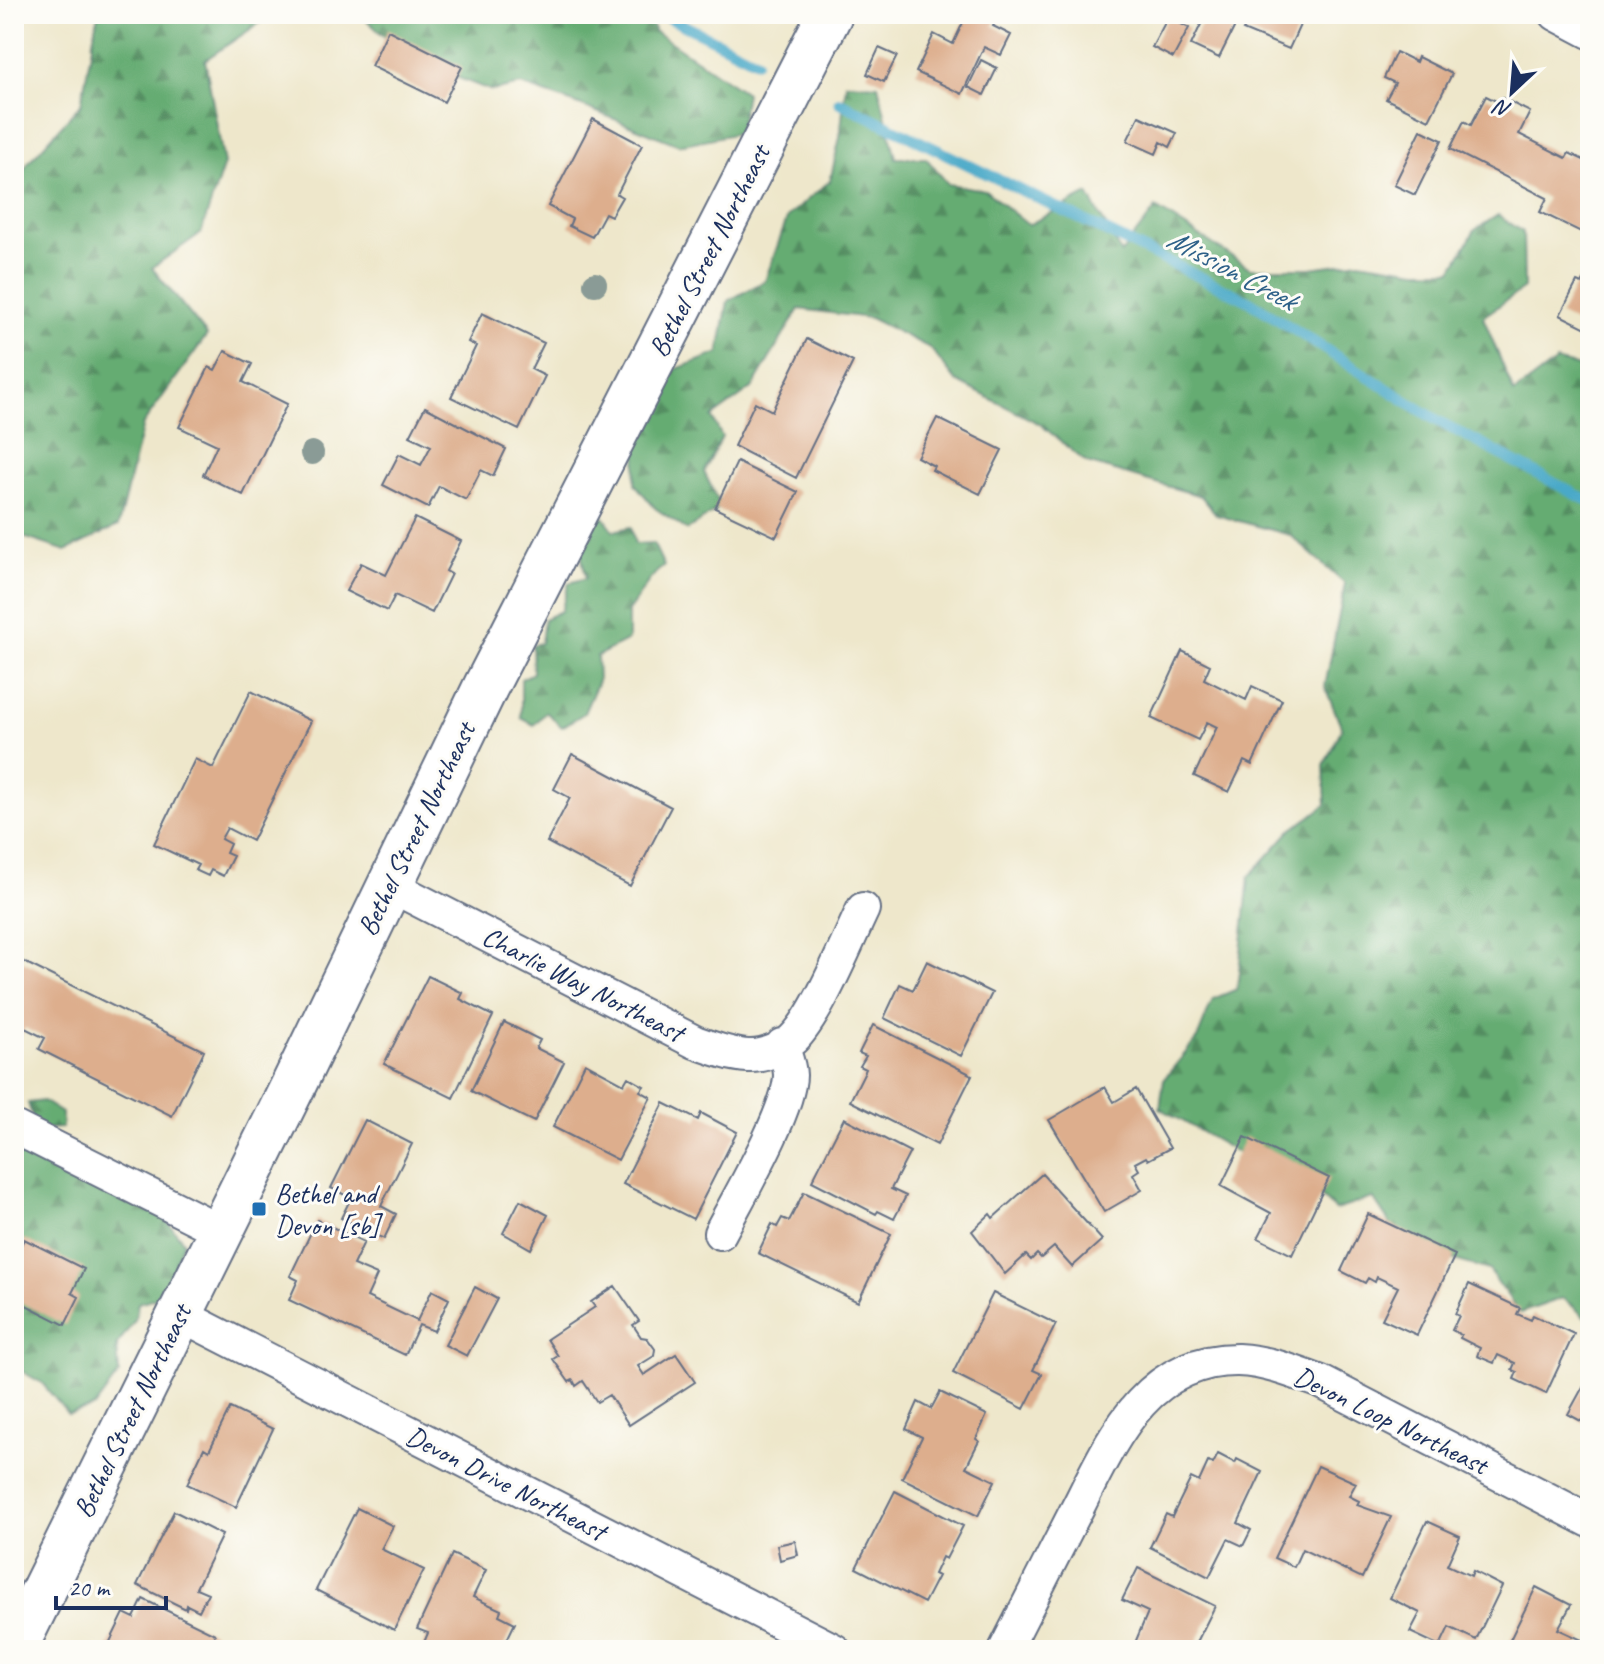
<svg xmlns="http://www.w3.org/2000/svg" width="1604" height="1664" font-family="Caveat,sans-serif">
  <style>
    .forest { fill: url(#forest-firs); stroke: #406e68; stroke-width: 2 }
    .lines { fill: none; stroke-linecap: round; stroke-linejoin: round }
    .stream { stroke: #49a9c8; stroke-width: 11 }
    .building { fill: #ddae8d }
    .street-casing { stroke: #656f84; stroke-width: 36 }
    .secondary-casing { stroke: #656f84; stroke-width: 48 }
    .street { stroke: #fff; stroke-width: 32 }
    .secondary { stroke: #fff; stroke-width: 44 }
    .tree { fill: #8a9b96 }
    .poi-dot { fill: #1f6fb2; stroke: #fdfcf7; stroke-width: 3 }
    .labels { text-anchor: middle; dominant-baseline: central; stroke-width: 6; stroke-linejoin: round; paint-order: stroke }
    .street-label { font-size: 28px; fill: #1b2f5e; stroke: #fdfcf7 }
    .poi-label { font-size: 28px; fill: #1b2f5e; stroke: #fdfcf7; text-anchor: start }
    .water-label { font-size: 30px; font-style: italic; fill: #2d6088; stroke: #fdfcf7 }
  </style>
  <defs>
    <pattern id="forest-firs" width="22" height="20" patternUnits="userSpaceOnUse" patternTransform="scale(2)"><rect width="22" height="20" fill="#65ac72"/><path d="M5 1l3.5 6h-7zM16 11l3.5 6h-7z" fill="#528c61"/></pattern>
  </defs>
  <rect width="100%" height="100%" fill="#fdfcf7"/>
  <filter id="ink" filterUnits="userSpaceOnUse"><feTurbulence type="fractalNoise" baseFrequency=".0125" numOctaves="2"/><feDisplacementMap in="SourceGraphic" scale="16" xChannelSelector="R" yChannelSelector="G"/><feConvolveMatrix kernelMatrix="1 2 1 2 8 2 1 2 1" color-interpolation-filters="sRGB"/></filter>
  <filter id="wash" filterUnits="userSpaceOnUse"><feTurbulence type="fractalNoise" baseFrequency=".006" numOctaves="4" result="noise"/><feDisplacementMap in="SourceGraphic" scale="32" xChannelSelector="R" yChannelSelector="G"/><feGaussianBlur stdDeviation="1.8" result="paint"/><feColorMatrix in="noise" values="0 0 0 0 0 0 0 0 0 0 0 0 0 0 0 0 0 1.4 0 .05"/><feComposite in="paint" operator="in"/></filter>
  <g filter="url(#wash)">
    <rect width="100%" height="100%" fill="#eee7cb"/>
    <!-- forest -->
    <path class="forest" d="M98 14H273L205 60 224 164 201 233 152 268 207 335 143 424 118 526 66 551 14 534V187L28 163 81 104Z
      M360 14H651L654 31 746 93 739 133 679 145 577 104 521 85 492 91 409 59Z
      M846 83 878 85 896 158H926L948 184 985 190 1028 225 1088 194 1121 253 1156 208 1250 268H1311L1359 261 1417 270H1452L1475 230 1498 215 1523 232 1524 288 1483 317 1514 393 1556 361 1590 370V1321L1563 1298 1520 1313 1489 1270 1404 1245 1373 1198 1335 1210 1301 1177 1247 1158 1160 1108 1164 1079 1197 1039 1213 999 1237 989 1249 877 1290 831 1326 805 1324 765 1342 728 1325 687 1345 584 1290 535 1217 515 1201 496 1087 463 1040 424 956 381 930 348 870 318 799 309 752 388 712 417 722 437 704 472 721 507 687 530 655 508 635 484 638 430 663 374 719 353 728 301 765 281 788 216 830 181 840 137Z
      M604 517 614 531 631 527 635 544 653 543 664 566C647 578 641 595 628 611V640L597 656 598 681 584 713 562 727 546 712 534 725 521 718V679L533 673 532 645 541 643 544 619 561 611 569 583 586 578 580 548 592 536V519Z
      M43 1101 62 1113V1128L37 1129 18 1145 28 1153 52 1159 157 1209 184 1242 175 1262 180 1277 171 1297 155 1298 138 1303 135 1320 117 1345 119 1374 94 1407 68 1414 42 1383 14 1367V1134L33 1119 28 1103Z"/>
    <g class="lines">
      <!-- stream -->
      <path class="stream" d="M661 14 756 61
        M839 102 1249 301 1438 421 1590 502"/>
    </g>
    <g id="blocks">
      <!-- building -->
      <path class="building" d="M967 14H999L993 26 1011 35 1001 55 984 47 962 94 916 72 934 34 953 44Z
        M1206 14H1305L1289 49 1243 30 1245 27 1237 22 1219 58 1191 45Z
        M1168 17 1189 28 1173 58 1152 47Z
        M388 30 462 67 444 102 371 66Z
        M879 48 897 56 884 82 867 74Z
        M1396 52 1416 62 1418 57 1452 74 1429 120 1386 99 1395 83 1384 78Z
        M981 60 997 68 984 95 968 87Z
        M1486 96 1500 103 1502 98 1530 112 1519 134 1566 158 1569 153 1590 163V214L1581 232 1540 212 1547 198 1450 149 1464 121 1471 125Z
        M1139 116 1177 133 1170 147 1161 142 1156 154 1127 141Z
        M593 119 642 145 617 194 622 197 611 216 605 213 592 237 569 226 572 219 548 206Z
        M1421 130 1442 140 1415 195 1394 185Z
        M1586 277 1590 279V330L1560 315 1577 282 1582 284Z
        M482 313 544 343 531 369 545 376 519 430 451 397 476 346 468 342Z
        M807 339 853 362 796 478 734 446 755 402 772 411Z
        M225 351 252 364 243 382 287 404 243 495 203 475 217 445 179 427 209 367 215 370Z
        M425 407 506 449 493 476 481 470 466 500 439 486 428 508 383 485 399 454 421 465 431 446 410 436Z
        M937 418 1002 450 980 494 932 470 934 466 917 457Z
        M737 462 798 492 776 537 715 508Z
        M415 518 461 541 446 571 451 574 432 613 395 595 387 611 346 591 361 563 386 575Z
        M1182 651 1210 665 1204 679 1246 700 1252 686 1282 700 1252 765 1244 761 1229 792 1194 776 1217 727 1207 722 1198 740 1151 718Z
        M251 691 311 721 252 841 227 828 221 839 230 844 226 853 233 856 223 876 211 870 208 876 195 870 198 865 154 844 195 759 213 768Z
        M572 754 671 807 630 886 547 842 570 798 554 789Z
        M14 957 204 1051 172 1116 39 1049 45 1038 25 1028 17 1043 14 1041Z
        M927 961 992 993 961 1056 884 1018 900 984 913 990Z
        M428 976 463 993 460 999 493 1016 453 1098 384 1064Z
        M504 1022 540 1040 536 1048 564 1062 534 1122 471 1091Z
        M873 1025 972 1075 937 1145 850 1101 866 1069 860 1066 866 1056 859 1053Z
        M585 1063 624 1084 628 1077 644 1086 640 1091 651 1097 618 1160 553 1127Z
        M1105 1087 1114 1102 1136 1089 1170 1148 1148 1160 1146 1157 1135 1163 1139 1170 1133 1174 1142 1190 1104 1212 1049 1120Z
        M664 1103 698 1120 701 1113 737 1132 693 1219 623 1184Z
        M844 1118 910 1152 891 1189 906 1196 894 1219 878 1211 876 1214 812 1181Z
        M365 1120 412 1144 381 1206 396 1214 384 1239 341 1218 351 1198 331 1188Z
        M1245 1137 1329 1178 1292 1255 1258 1238 1271 1213 1221 1186Z
        M1042 1174 1102 1240 1072 1267 1054 1247 1041 1258 1037 1254 1031 1260 1026 1255 1005 1274 972 1231 990 1214 993 1218Z
        M804 1192 891 1234 858 1302 758 1253 772 1224 777 1227 782 1218 789 1221Z
        M520 1200 548 1215 531 1249 503 1233Z
        M1368 1214 1455 1255 1417 1335 1382 1319 1398 1287 1377 1277 1375 1282 1368 1278 1365 1283 1341 1271Z
        M317 1220 364 1242 353 1265 377 1275 367 1297 417 1321 432 1290 449 1299 434 1331 419 1325 405 1355 289 1300 298 1280 290 1276Z
        M24 1239 84 1269 72 1293 79 1297 65 1325 14 1299V1259Z
        M1469 1284 1520 1308 1517 1314 1531 1320 1533 1315 1574 1334 1546 1394 1514 1379 1517 1372 1512 1370 1515 1363 1498 1355 1494 1363 1477 1356 1480 1348 1460 1338 1461 1335 1452 1330 1459 1316 1455 1314Z
        M615 1286 639 1321 633 1325 641 1337 647 1338 655 1349 654 1356 638 1366 644 1375 676 1354 695 1382 629 1425 609 1395 597 1402 583 1381 576 1386 573 1380 569 1382 553 1359 558 1356 547 1339 595 1307 591 1302Z
        M475 1287 497 1299 467 1356 445 1345Z
        M993 1293 1056 1324 1033 1370 1042 1374 1024 1409 953 1373Z
        M1590 1374V1426L1568 1414Z
        M940 1392 987 1415 976 1439 979 1441 966 1467 995 1481 978 1516 902 1478 922 1437 906 1429 918 1402 931 1409Z
        M230 1408 273 1429 236 1507 187 1484 204 1448 209 1451Z
        M1218 1454 1235 1463 1237 1459 1262 1472 1238 1523 1251 1530 1243 1546 1228 1539 1209 1577 1150 1547 1166 1514 1172 1517 1191 1478 1199 1482 1208 1462 1213 1464Z
        M1318 1466 1356 1483 1349 1496 1359 1501 1357 1505 1391 1517 1362 1578 1302 1549 1294 1567 1274 1558Z
        M895 1491 963 1526 946 1559 942 1557 934 1574 938 1576 924 1603 856 1568Z
        M357 1508 393 1526 381 1549 424 1570 394 1630 316 1590Z
        M174 1511 222 1535 196 1588 208 1593 199 1611 187 1605 186 1609 137 1585Z
        M1427 1521 1460 1536 1447 1565 1471 1576 1473 1571 1502 1586 1476 1640 1449 1627 1440 1646 1410 1632 1420 1613 1390 1598Z
        M795 1541 798 1555 780 1560 777 1545Z
        M452 1554 486 1570 473 1597 501 1610 499 1615 515 1623 502 1650H429L422 1647 428 1633 417 1629Z
        M1138 1568 1215 1606 1193 1650H1132L1148 1612 1122 1600Z
        M1536 1587 1571 1605 1558 1629 1582 1640 1578 1650H1505Z
        M143 1599 215 1634 208 1650H106L124 1613 134 1618Z"/>
    </g>
  </g>
  <g filter="url(#ink)">
    <use href="#blocks" fill-opacity="0" stroke="#656f84" stroke-width="2"/>
    <g class="lines">
      <defs>
        <path id="street" d="M1556 14 1590 32
          M389 885 695 1042C712 1048 730 1055 748 1056 763 1057 782 1049 793 1039 818 1015 847 942 863 909
          M14 1127 221 1231
          M720 1233C738 1198 790 1110 790 1075 790 1066 785 1054 782 1045
          M179 1314 834 1650
          M1005 1650C1030 1601 1055 1552 1080 1503 1114 1435 1149 1359 1238 1360 1266 1361 1294 1372 1321 1382L1590 1521"/>
        <path id="secondary" d="M14 1650 293 1086 486 686 830 14"/>
      </defs>
      <!-- street casing -->
      <use href="#street" class="street-casing"/>
      <!-- secondary casing -->
      <use href="#secondary" class="secondary-casing"/>
      <!-- street -->
      <use href="#street" class="street"/>
      <!-- secondary -->
      <use href="#secondary" class="secondary"/>
    </g>
    <!-- trees -->
    <g class="tree">
      <circle cx="595" cy="284" r="12"/>
      <circle cx="312" cy="453" r="12"/>
    </g>
  </g>
  <!-- markers -->
  <rect class="poi-dot" x="251" y="1201" width="16" height="16" rx="4"/>
  <g class="labels">
    <!-- street labels -->
    <g class="street-label">
      <text transform="translate(709 251) rotate(-63)">Bethel Street Northeast</text>
      <text transform="translate(416 829) rotate(-64)">Bethel Street Northeast</text>
      <text transform="translate(583 984) rotate(27)">Charlie Way Northeast</text>
      <text transform="translate(132 1411) rotate(-64)">Bethel Street Northeast</text>
      <text transform="translate(1391 1420) rotate(26)">Devon Loop Northeast</text>
      <text transform="translate(506 1483) rotate(27)">Devon Drive Northeast</text>
    </g>
    <!-- poi labels -->
    <g class="poi-label">
      <text x="275" y="1193">Bethel and<tspan x="275" dy="32">Devon [sb]</tspan></text>
    </g>
    <!-- water labels -->
    <g class="water-label">
      <text transform="translate(1232 269) rotate(28)">Mission Creek</text>
    </g>
  </g>
  <!-- margin -->
  <rect width="1604" height="1664" fill="none" stroke="#fdfcf7" stroke-width="48"/>
  <!-- north arrow -->
  <g transform="translate(1512 92) rotate(206)" stroke="#fdfcf7" stroke-width="6" paint-order="stroke">
  <path d="M0-6L14 30L0 20L-14 30Z" fill="#1b2f5e"/>
  <text y="-12" font-size="22" font-weight="bold" text-anchor="middle" fill="#1b2f5e">N</text>
  </g>
  <!-- scale -->
  <path d="M56 1596v12h110v-12" fill="none" stroke="#1b2f5e" stroke-width="4"/>
  <text x="68" y="1596" font-size="24" fill="#1b2f5e" stroke="#fdfcf7" stroke-width="6" paint-order="stroke">20 m</text>
</svg>
